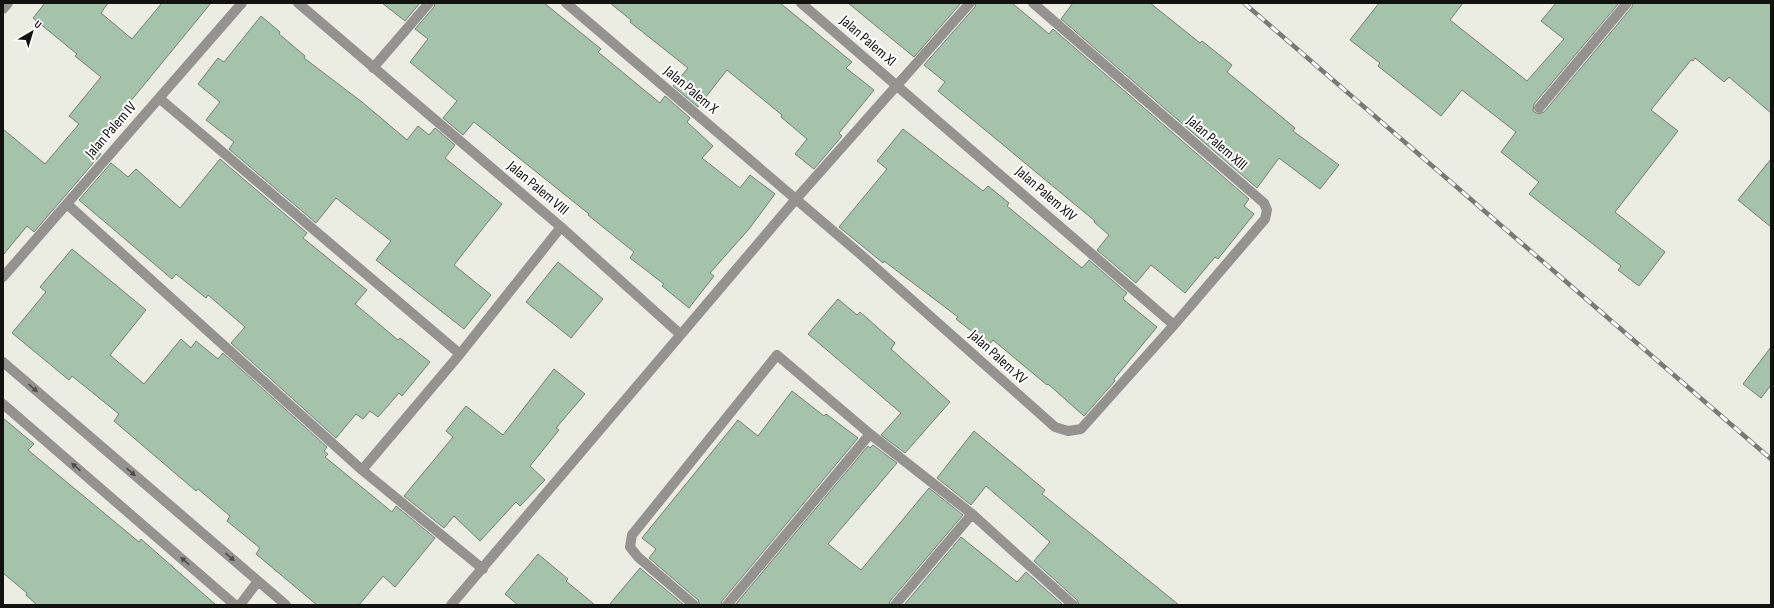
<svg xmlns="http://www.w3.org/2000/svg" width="1774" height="608" font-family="'Sofia Sans Condensed',sans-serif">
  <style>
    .building { fill: #a5c2ab; stroke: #777f78 }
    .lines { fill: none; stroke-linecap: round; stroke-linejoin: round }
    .minor { stroke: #95938f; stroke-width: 10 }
    .rail-casing { stroke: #797a74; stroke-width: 4.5 }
    .rail { stroke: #fff; stroke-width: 3; stroke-dasharray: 9; stroke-linecap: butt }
    .oneway { fill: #4d4c49 }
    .labels { text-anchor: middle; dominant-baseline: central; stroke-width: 4; stroke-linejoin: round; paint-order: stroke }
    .street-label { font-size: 15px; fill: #12120f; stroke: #fff }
  </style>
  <rect width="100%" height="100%" fill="#ebede3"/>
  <!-- building -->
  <path class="building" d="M45 3H108L101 13 132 39 162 3H211L93 147 101 154 34 232 27 226 3 255V129L45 164 79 124 69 116 101 77 75 56 77 54 33 18Z
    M382 3H420L405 21Z
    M435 3H544L601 49 598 52 660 103 665 96 690 118 687 122 713 146 702 158 740 188 750 175 775 194 749 229 710 273 714 276 689 308 662 286 664 284 630 258 634 252 588 215 589 214 474 122 463 135 443 118 457 101 410 62 428 39 415 29 434 7Z
    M610 3H780L852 62 846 68 874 90 839 133 842 136 814 169 795 154 807 139 781 117 782 115 727 70 698 107 673 86 688 68 630 22 631 20Z
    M848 3H961L914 57Z
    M976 3H1012L1049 34 1053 29 1249 199 1244 206 1254 214 1218 259 1215 257 1185 293 1151 265 1136 283 1097 250 1109 235 1094 222 1095 221 938 91 945 82 924 65 975 7Z
    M1073 3H1150L1200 43 1202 41 1232 65 1227 72 1295 128 1293 131 1339 165 1320 189 1279 158 1257 188 1061 19Z
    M1379 3H1463L1450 20 1527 81 1564 39 1541 21 1556 3H1619L1534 104 1533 111 1538 114 1544 112 1632 7 1633 3H1771V113L1729 77 1724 82 1695 58 1693 61 1691 60 1651 110 1678 131 1615 212 1665 252 1639 286 1618 270 1621 266 1529 194 1539 182 1501 152 1516 132 1462 90 1441 116 1378 66 1380 63 1350 40Z
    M261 16 280 32 279 34 305 56 304 58 362 102 407 140 418 126 429 135 435 128 455 145 445 158 502 204 454 265 491 295 464 329 376 260 391 241 336 198 316 223 229 149 234 142 206 120 220 102 198 84 218 58 224 62Z
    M903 129 983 191 988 186 1009 203 1007 206 1082 268 1089 260 1127 293 1123 298 1124 300 1157 327 1114 379 1115 381 1084 416 1048 384 1047 385 993 340 989 345 956 319 958 317 884 261 883 263 839 227 887 169 877 161Z
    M220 159 307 233 303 238 367 290 355 304 398 340 400 338 430 362 402 396 399 393 378 417 370 411 363 419 356 414 336 438 231 343 245 327 208 295 206 298 176 274 172 279 79 200 111 163 128 177 136 169 180 208Z
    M1771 159V227L1738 200Z
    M72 249 146 310 110 355 144 384 181 339 191 348 196 341 218 359 223 353 327 447 324 451 328 454 325 457 392 512 396 506 435 538 395 587 383 576 359 605H317L256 554 260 548 227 521 230 516 198 489 196 491 114 421 119 414 72 376 69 380 12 333 46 292 40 287Z
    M558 262 603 299 571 338 526 302Z
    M838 299 857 315 860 312 895 343 891 349 950 402 905 453 881 435 901 413 808 334Z
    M1771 347V385L1761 398 1743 384Z
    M554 369 585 394 556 428 559 430 530 466 545 480 520 506 516 502 480 541 454 516 444 528 404 496 453 437 446 431 466 406 503 435Z
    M792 391 824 416 826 414 858 438 722 601 721 605H700L698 600 649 558 656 549 642 538 738 420 758 436Z
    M3 418 34 444 28 450 139 542 141 539 216 605H37L26 595 27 593 3 573Z
    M974 431 1045 490 1042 494 1179 605H1079L1077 600 1034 561 1050 542 1024 519 986 486 971 505 937 478Z
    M873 445 897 463 828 544 861 570 929 488 963 515 890 601 889 605H735L868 446 870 448Z
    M961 537 1017 582 1026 572 1063 605H904Z
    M538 554 568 579 566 581 595 605H518L505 594Z
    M640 568 684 605H609Z"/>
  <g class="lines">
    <!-- minor -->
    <path class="minor" d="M298 3 561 227 680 334
      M566 3 859 253 1055 427 1068 431 1081 429 1174 325 1265 219 1267 210 1264 203 1033 3
      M801 3 1174 325
      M3 9 8 3
      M373 68 429 3
      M159 98 460 354
      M1539 108 1627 3
      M67 204 362 470 483 569
      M3 277 242 3
      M3 362 286 605
      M3 404 235 605
      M362 470 460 354 561 227
      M240 605 258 581
      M451 605 796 199 970 3
      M694 605 638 557 630 547 632 535 777 355 870 434 972 514 1073 605
      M727 605 870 434
      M895 605 972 514"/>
    <defs>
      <path id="rail" d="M1244 3 1771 459"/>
    </defs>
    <!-- rail casing -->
    <use href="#rail" class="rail-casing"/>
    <!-- rail -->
    <use href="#rail" class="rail"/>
  </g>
  <!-- one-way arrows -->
  <defs><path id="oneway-solid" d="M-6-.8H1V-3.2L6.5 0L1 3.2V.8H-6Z"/></defs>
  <g class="oneway">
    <use href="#oneway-solid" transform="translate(33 388) rotate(41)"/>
    <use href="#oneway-solid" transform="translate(76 467) rotate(-139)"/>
    <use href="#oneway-solid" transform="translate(131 472) rotate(41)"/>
    <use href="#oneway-solid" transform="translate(230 557) rotate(41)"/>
    <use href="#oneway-solid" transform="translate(185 561) rotate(-139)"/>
  </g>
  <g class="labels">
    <!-- street labels -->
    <g class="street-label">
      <text transform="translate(868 41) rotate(41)">Jalan Palem XI</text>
      <text transform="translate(691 90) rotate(40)">Jalan Palem X</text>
      <text transform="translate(111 130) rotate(-49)">Jalan Palem IV</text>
      <text transform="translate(1217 143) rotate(41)">Jalan Palem XIII</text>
      <text transform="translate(538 188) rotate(40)">Jalan Palem VIII</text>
      <text transform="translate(1046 194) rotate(41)">Jalan Palem XIV</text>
      <text transform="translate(998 357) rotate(42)">Jalan Palem XV</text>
    </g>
  </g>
  <!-- border -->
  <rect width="1774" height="608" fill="none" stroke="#12120f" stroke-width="8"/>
  <!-- north arrow -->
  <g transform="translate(32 32) rotate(38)" stroke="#ffffff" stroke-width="3" paint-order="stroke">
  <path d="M0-3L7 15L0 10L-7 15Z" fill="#12120f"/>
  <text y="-6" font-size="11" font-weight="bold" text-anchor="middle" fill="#12120f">U</text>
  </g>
</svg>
